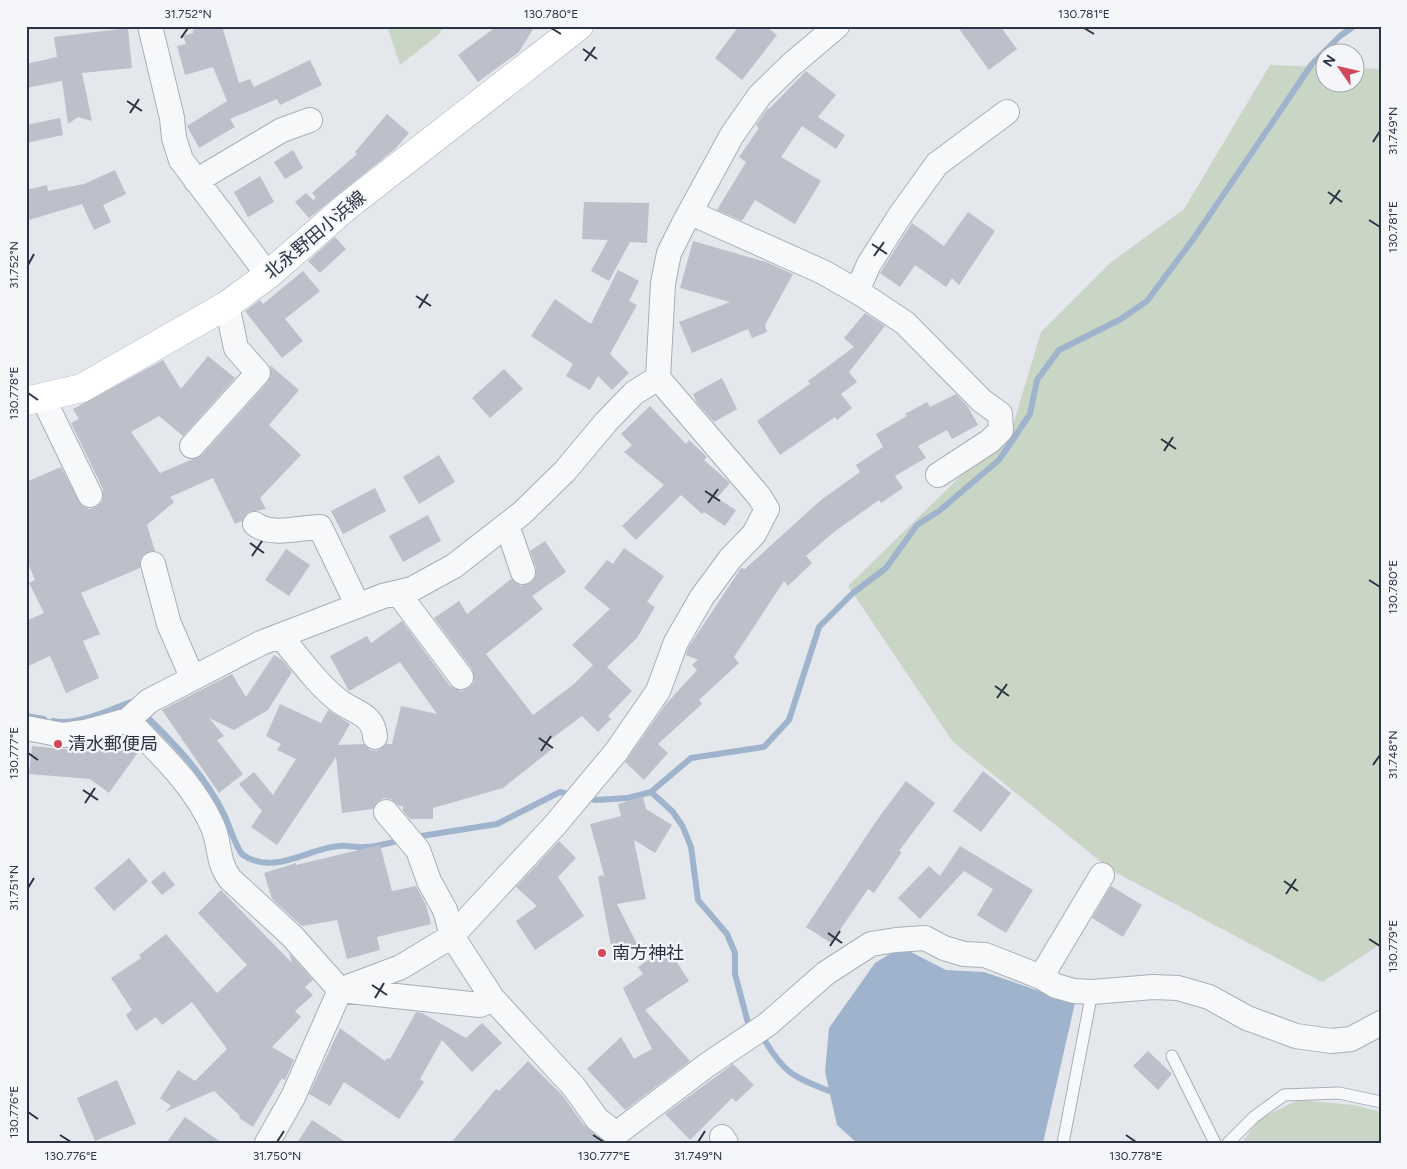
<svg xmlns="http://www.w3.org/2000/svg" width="1407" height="1169" font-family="Figtree,'Noto Sans JP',sans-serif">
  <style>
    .green { fill: #c9d6c5 }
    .water { fill: #9fb4cc }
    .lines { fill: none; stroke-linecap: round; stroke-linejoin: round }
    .stream { stroke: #9fb4cc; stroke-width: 6 }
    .building { fill: #bbc0ca }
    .lane-casing { stroke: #a9aeb7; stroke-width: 13 }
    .street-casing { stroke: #a9aeb7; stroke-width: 26 }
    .secondary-casing { stroke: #a9aeb7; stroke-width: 29 }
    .lane { stroke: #f7f8fa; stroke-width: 11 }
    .street { stroke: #f7f8fa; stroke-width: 24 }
    .secondary { stroke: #fff; stroke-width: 28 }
    .ticks { fill: none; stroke: #2b3445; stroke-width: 2 }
    .poi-dot { fill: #d1495b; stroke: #f4f6f9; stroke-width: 2 }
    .labels { text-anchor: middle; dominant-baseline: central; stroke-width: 4.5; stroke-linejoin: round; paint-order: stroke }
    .street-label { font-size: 18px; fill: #2b3445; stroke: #f4f6f9 }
    .poi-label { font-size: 18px; fill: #2b3445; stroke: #f4f6f9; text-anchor: start }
    .neatline { fill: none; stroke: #2b3445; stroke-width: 2 }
    .ticks-label { font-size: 12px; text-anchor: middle; fill: #2b3445 }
  </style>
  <rect width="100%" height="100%" fill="#e4e7ec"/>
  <!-- green -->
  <path class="green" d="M387 26H445L437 36 400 65Z
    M1270 65 1324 67V82H1354L1355 68 1381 69V944L1322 982 1111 870 953 742 848 586 1013 425 1041 332 1110 263 1184 209Z
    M1298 1100 1354 1105 1381 1112V1143H1242L1259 1119Z"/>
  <!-- water -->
  <path class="water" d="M901 947 946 970 984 972 1075 1003 1043 1143H857L837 1125 825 1072 829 1028 875 963Z"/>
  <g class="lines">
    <!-- stream -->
    <path class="stream" d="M143 713C175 744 204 774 224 814 228 823 237 850 243 855 274 876 309 848 339 846 347 845 357 848 365 847 378 847 391 842 403 840
      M26 716 44 719
      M53 721C76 726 110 710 131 702L136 706
      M651 792 673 812 683 827 691 847 698 900 727 934 735 953V974L748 1023
      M585 798 596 800 628 798 651 792 691 758 764 747 789 720 819 627 853 593 886 568 917 525 939 511 999 460 1030 414 1037 380 1059 350 1121 319 1147 301 1194 238 1312 64 1340 36 1354 26
      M415 837 497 824 560 792 573 795
      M765 1041C785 1074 794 1077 829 1091"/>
  </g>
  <!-- building -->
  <path class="building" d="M206 26H222L239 83 250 79 254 87 310 60 322 85 280 105 277 99 230 119 235 127 199 148 187 126 227 101 213 67 185 75 177 46 186 44 183 36 193 33V30Z
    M497 26H535L519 52 478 82 458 55Z
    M739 26H766L777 35 742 80 715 58Z
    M957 26H1000L1017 49 989 70Z
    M128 28 132 68 82 73 92 121 78 117 68 124 62 81 26 88V64L57 57 54 37Z
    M806 71 836 95 818 117 845 135 836 149 802 126 781 157 821 181 795 224 755 200 742 221 717 210 746 162 739 157 759 128 756 125 768 108 769 109Z
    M387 114 409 133 395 149 309 218 295 202 306 193 313 200 316 198 312 193 357 154 355 152Z
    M60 118 63 135 26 143V125Z
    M293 150 303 168 285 179 274 162Z
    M115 170 126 194 103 205 111 222 94 230 82 204 26 221V190L47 185 48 191 84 184Z
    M260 176 274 202 248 217 234 192Z
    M584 202 649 203 647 243 630 242 609 281 591 271 608 240 582 239Z
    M968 212 995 231 959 285 952 278 946 287 915 265 900 287 880 273 912 223 944 246Z
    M335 237 346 249 320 273 308 261Z
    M693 241 766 262 793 274 765 325 767 332 752 338 748 329 692 353 679 322 730 302 680 288Z
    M618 270 639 281 629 301 637 305 610 354 629 373 612 390 598 376 590 390 566 376 573 364 531 336 555 299 591 324Z
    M303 271 320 291 285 319 303 341 282 358 245 311 260 300 263 304Z
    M865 313 885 326 849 372 857 382 841 394 852 408 837 420 835 417 780 455 757 421 810 384 808 381 854 347 844 338Z
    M208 356 235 378 183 436 159 416 131 432 160 473 202 455 268 382 271 376 270 365 299 390 269 425 301 455 260 498 266 509 248 512 242 521 235 524 213 478 170 497 174 502 147 525 155 551 143 555 140 561V568L81 593 100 634 83 641 99 678 66 693 50 656 26 667V621L44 613 29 583 35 580 26 558V482L61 467 82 506 90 509 96 507 102 502 103 489 71 423 79 419 73 409 163 360 181 389Z
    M504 369 523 389 490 418 472 398Z
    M722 378 737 409 714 422 697 403 693 394Z
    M956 394 968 407 978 425 952 439 947 430 918 446 926 458 895 476 903 488 881 503 879 500 834 532 806 556 812 563 788 586 784 581 734 657 739 663 699 700 702 704 658 744 668 753 644 780 625 762 666 704 697 670 692 665 698 660 686 655 688 648 741 568 745 569 821 500 860 472 856 465 883 447 876 434 907 416 905 414 927 402 930 407Z
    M650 406 686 444 689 440 707 457 704 460 730 483 717 498 736 510 725 526 704 512 702 514 681 495 636 540 622 526 664 485 624 452 632 445 621 434Z
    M439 455 455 482 419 504 403 477Z
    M375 488 386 511 343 534 331 511Z
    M428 515 441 541 403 562 389 536Z
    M545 541 566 572 532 596 543 609 486 654 533 715 574 684 593 665 572 645 610 609 584 588 607 560 613 564 624 548 664 576 647 602 655 607 637 638 607 667 632 691 608 716 611 719 598 732 582 716 547 742 552 749 503 788 433 808V819H410L403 811V806H399L391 799 384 798 377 802 373 809 342 813 336 757 277 845 251 827 262 811 239 784 254 772 273 795 296 759 277 750 281 744 266 736 280 704 321 723 328 710 350 724 338 745 364 744 370 750 377 751 386 744H392L401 706 437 714 400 662 349 691 330 656 367 636 371 643 402 621 450 686 462 691 469 688 474 682 472 669 434 618 459 601 467 614 511 579 521 586 533 581 536 575V568L530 551Z
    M286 549 310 565 289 596 265 580Z
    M274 655 282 660 292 672 268 710 234 730 209 718 224 736 217 740 243 774 219 793 162 710 232 674 246 697Z
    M122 736 139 751 109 793 90 779 29 774 32 746 98 752 107 740Z
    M983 771 1011 793 981 832 953 811Z
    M906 781 935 803 899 851 902 852 874 893 868 889 831 943 806 927 877 820Z
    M643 797 646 809 672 825 655 853 634 840 646 899 617 904 637 944 613 956 598 877 603 875 605 878 590 824 621 816 618 804Z
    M559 841 576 858 558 877 584 916 535 950 516 921 537 906 516 887Z
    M380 845 392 891 416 886 426 905 431 924 377 937 380 950 347 959 337 920 302 926 272 899 264 873 296 863V865Z
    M960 846 1033 890 1006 933 977 915 993 889 964 871 920 919 898 898 929 866 940 876Z
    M129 858 148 881 114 911 94 888Z
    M164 871 175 885 162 895 151 882Z
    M1111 886 1142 905 1123 937 1092 918Z
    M221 890 292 963 289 953 313 980 305 987 313 995 295 1011 301 1017 272 1047 294 1060 285 1080 282 1078 253 1127 239 1118 240 1116 214 1091 165 1112 171 1106 160 1098 178 1070 195 1081 227 1049 192 1002 162 1025 156 1017 136 1031 126 1015 132 1010 111 978 141 958 139 955 166 934 217 993 247 965 198 913Z
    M667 947 689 981 645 1010 690 1061 625 1110 587 1069 621 1037 634 1059 652 1049 623 988 643 974 638 967Z
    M416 1012 422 1013 466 1038 482 1023 502 1043 472 1072 442 1040 420 1079 424 1082 399 1119 344 1082 330 1106 309 1094 340 1028 385 1061 387 1058 390 1059Z
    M1148 1051 1172 1074 1158 1090 1133 1066Z
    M528 1061 563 1096 583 1124 605 1143H451L496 1089 499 1091Z
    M733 1064 754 1085 736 1102 732 1098 690 1140 665 1114Z
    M117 1080 136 1124 95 1141 77 1098Z
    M185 1117 222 1143H166Z
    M312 1120 347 1143H297Z"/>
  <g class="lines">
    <defs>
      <path id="lane" d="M1172 1056 1215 1143
        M1063 1143 1092 992
        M1228 1143 1254 1117 1284 1095 1339 1093 1381 1102"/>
      <path id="street" d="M150 26 172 118 174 138 181 160 268 275
        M196 181 282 130 310 120
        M691 213 823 272 863 295 905 323 982 401 1000 414 1001 430 990 441 938 475
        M857 291 869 264 901 214 937 164 1007 112
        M43 398 90 495
        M192 446 258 373 236 348 227 305
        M255 524C272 537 301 527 320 527L358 606
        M507 525 523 572
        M153 564 169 624 192 677
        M398 593 461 677
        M281 637C300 659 316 683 339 701 355 713 374 714 375 737
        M128 720C159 753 193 783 212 825 221 844 216 860 230 879L292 936 340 990 480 1005 493 999
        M26 728 63 735 85 732 128 720 149 701 261 643 383 596 412 589 454 566 522 513 565 471 606 422 634 393 658 378
        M386 812 418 850 429 881 445 910 452 936 493 999 574 1087 597 1119 616 1134 707 1065 768 1024 826 973 871 944 896 940 925 938 944 948 964 954 985 955 1041 977 1056 986 1074 991 1092 992 1153 987 1178 988 1209 997 1247 1018 1296 1036 1331 1041 1351 1039 1381 1023
        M1041 977 1102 875
        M722 1137 726 1143
        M267 1143 293 1097 340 990 401 967 452 936 555 825 616 752 658 691 676 642 702 597 730 559 754 534 767 509 759 496 658 378 663 283 669 253 683 225 732 135 760 95 791 65 837 26"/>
      <path id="secondary" d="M26 401 82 388 227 305 268 275 346 207 579 26"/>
    </defs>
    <!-- lane casing -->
    <use href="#lane" class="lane-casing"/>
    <!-- street casing -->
    <use href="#street" class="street-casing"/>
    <!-- secondary casing -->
    <use href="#secondary" class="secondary-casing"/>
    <!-- lane -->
    <use href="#lane" class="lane"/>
    <!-- street -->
    <use href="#street" class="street"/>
    <!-- secondary -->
    <use href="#secondary" class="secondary"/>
  </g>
  <!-- ticks -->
  <path class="ticks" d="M551 28 561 34M1084 28 1094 34M181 38 188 28M583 49 597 59M585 61 595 47M127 101 142 111M130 113 139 99M1373 142 1380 131M1328 192 1342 202M1330 204 1340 190M1369 220 1380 227M872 244 887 254M874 256 884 242M28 265 34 254M416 296 431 306M419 308 428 294M28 393 38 400M1161 439 1176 449M1164 451 1173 437M705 491 720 501M708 503 718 489M250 543 264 553M252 556 262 541M1369 580 1380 587M995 686 1009 696M997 698 1007 684M539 738 553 748M541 751 551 736M28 753 38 760M1373 765 1380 755M83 790 98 800M85 803 95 788M1284 881 1298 891M28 888 34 878M1286 894 1296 879M828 933 842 943M1369 939 1380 946M830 946 840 931M372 985 387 995M375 998 384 983M28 1112 38 1119M60 1135 71 1142M593 1135 604 1142M1126 1135 1136 1142M277 1142 284 1131M698 1142 705 1131"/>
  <!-- markers -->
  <g class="poi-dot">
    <circle cx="58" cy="744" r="5"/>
    <circle cx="602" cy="953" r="5"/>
  </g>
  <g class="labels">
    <!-- street labels -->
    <g class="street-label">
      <text transform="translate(315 235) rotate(-40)">北永野田小浜線</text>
    </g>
    <!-- poi labels -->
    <g class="poi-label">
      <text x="68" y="744">清水郵便局</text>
      <text x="612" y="953">南方神社</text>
    </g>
  </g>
  <!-- border -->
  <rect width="1407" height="1169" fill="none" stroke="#f4f6f9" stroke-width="55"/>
  <!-- north arrow -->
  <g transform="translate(1340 68) rotate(304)"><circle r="24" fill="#f4f6f9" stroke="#a4a8b1"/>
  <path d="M0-4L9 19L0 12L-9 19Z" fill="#d1495b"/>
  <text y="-8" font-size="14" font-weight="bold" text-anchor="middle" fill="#2b3445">N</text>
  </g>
  <rect x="28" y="28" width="1352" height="1114" class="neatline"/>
  <g class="ticks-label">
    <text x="188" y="18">31.752°N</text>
    <text x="551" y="18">130.780°E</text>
    <text x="1084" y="18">130.781°E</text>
    <text transform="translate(1393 131) rotate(-90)" y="4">31.749°N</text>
    <text transform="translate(1393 227) rotate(-90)" y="4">130.781°E</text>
    <text transform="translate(14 265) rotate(-90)" y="4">31.752°N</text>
    <text transform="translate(14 393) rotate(-90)" y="4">130.778°E</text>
    <text transform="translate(1393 587) rotate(-90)" y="4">130.780°E</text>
    <text transform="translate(14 753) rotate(-90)" y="4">130.777°E</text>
    <text transform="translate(1393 755) rotate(-90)" y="4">31.748°N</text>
    <text transform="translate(14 888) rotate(-90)" y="4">31.751°N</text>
    <text transform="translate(1393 946) rotate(-90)" y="4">130.779°E</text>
    <text transform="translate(14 1112) rotate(-90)" y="4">130.776°E</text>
    <text x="71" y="1160">130.776°E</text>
    <text x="277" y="1160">31.750°N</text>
    <text x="604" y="1160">130.777°E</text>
    <text x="698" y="1160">31.749°N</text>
    <text x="1136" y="1160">130.778°E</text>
  </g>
</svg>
